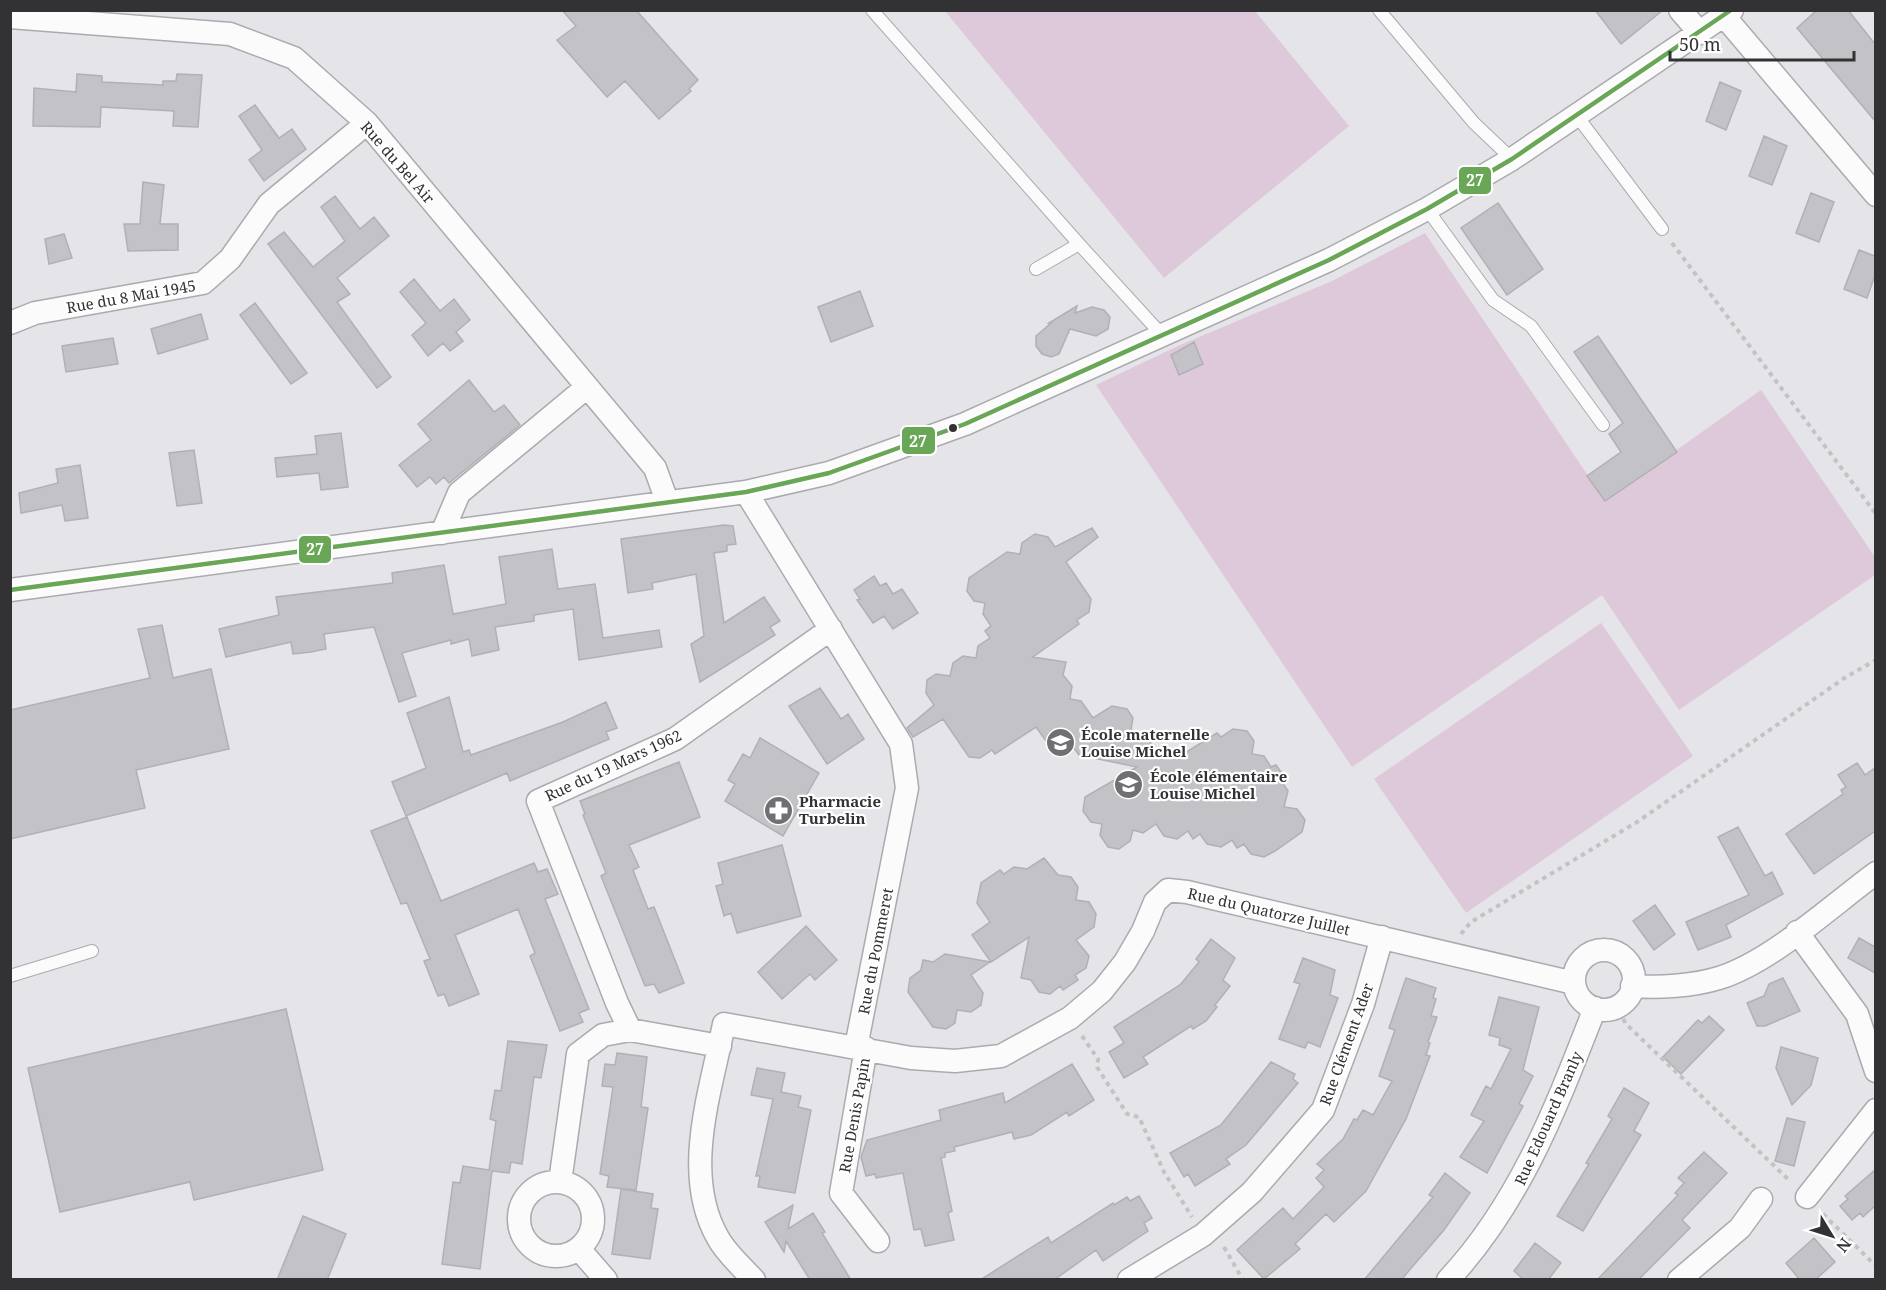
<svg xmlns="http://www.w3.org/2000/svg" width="1886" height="1290" font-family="'Noto Serif',serif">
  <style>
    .green { fill: #dec9db }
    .building { fill: #c3c2c6; stroke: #b1b0b4; stroke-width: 1.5 }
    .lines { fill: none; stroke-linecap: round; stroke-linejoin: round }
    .lane-casing { stroke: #ababaf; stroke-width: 14 }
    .street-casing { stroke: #ababaf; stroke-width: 25 }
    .path { stroke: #c3c3c5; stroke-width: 4; stroke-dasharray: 4.5 4.5; stroke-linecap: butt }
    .lane { stroke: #fbfbfc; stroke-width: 12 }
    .street { stroke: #fbfbfc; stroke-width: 22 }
    .bus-1-casing { stroke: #fff; stroke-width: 9 }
    .bus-1 { stroke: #69a656; stroke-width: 4.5 }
    .bus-dot { fill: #323235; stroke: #fff; stroke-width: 2 }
    .labels { text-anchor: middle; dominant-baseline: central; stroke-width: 4.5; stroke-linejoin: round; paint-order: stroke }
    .street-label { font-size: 15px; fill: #323235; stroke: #fff }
    .poi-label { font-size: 15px; font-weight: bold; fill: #323235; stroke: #fff; text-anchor: start }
    .line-badge { stroke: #fff; stroke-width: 2 }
    .badge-label { font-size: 16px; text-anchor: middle; font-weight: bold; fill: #fff }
  </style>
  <rect width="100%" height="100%" fill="#e4e4e9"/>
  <!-- green -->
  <path class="green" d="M945 11H1255L1349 126 1164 278Z
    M1425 233 1605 501 1761 390 1875 557V575L1679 710 1602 595 1352 767 1096 385 1178 346 1332 281Z
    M1601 623 1693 756 1466 913 1374 779Z"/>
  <!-- building -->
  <path class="building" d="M562 10H636L698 80 689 89 691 91 659 119 625 81 607 97 557 40 576 26Z
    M1595 10H1663L1621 44Z
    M1817 10H1848L1875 44V121L1797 28Z
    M77 74 102 76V82L163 85V81H176L177 74 202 75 198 127 173 126 174 111 101 107 100 127 33 126 34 88 76 92Z
    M1720 82 1741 91 1726 130 1706 121Z
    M255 105 279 138 292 129 306 149 264 181 249 160 262 150 239 116Z
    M1764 136 1787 146 1772 185 1749 176Z
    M143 182 164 185 160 224H178V250L128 251 124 224H140Z
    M1811 193 1834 202 1819 242 1796 233Z
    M335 196 360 229 374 217 389 236 337 278 350 294 337 302 391 377 377 388 268 244 284 232 313 267 345 241 321 207Z
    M1498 203 1543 269 1507 295 1461 228Z
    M64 234 72 258 49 264 45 239Z
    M1859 250 1875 256V275L1867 298 1844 289Z
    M414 279 440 311 454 299 470 320 456 332 463 341 450 351 443 343 428 356 412 335 426 323 400 292Z
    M860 291 873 326 831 342 818 307Z
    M255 303 307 373 291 384 240 315Z
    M1077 306 1075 313 1092 307 1104 310 1110 317 1108 329 1096 336 1070 329 1059 354 1051 357 1042 354 1036 346V336L1051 323H1049Z
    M201 314 208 339 158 354 151 329Z
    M1598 336 1677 452 1605 501 1587 476 1621 452 1609 434 1623 423 1574 352Z
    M113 338 118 364 66 372 62 346Z
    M1194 342 1203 364 1179 375 1171 355Z
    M469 380 494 412 504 405 520 425 449 483 444 477 436 484 430 477 417 487 399 465 431 440 418 424Z
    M341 433 348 487 321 490 319 473 277 477 275 458 317 454 315 436Z
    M194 450 202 503 177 506 169 453Z
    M80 465 88 518 65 521 62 505 21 513 19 493 58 483 56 469Z
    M724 525 733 526 736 544 727 545V551L714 553 724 623 764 597 780 621 770 627 775 635 700 682 691 644 704 636 696 574 652 583 653 589 628 593 621 539Z
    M1092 528 1098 537 1066 562 1091 599 1089 612 1077 620 1079 624 1033 657 1066 662 1063 675 1072 686 1070 699 1081 701 1093 718 1112 706 1127 709 1133 718 1131 730 1144 734 1162 759 1173 753 1177 758 1217 733 1221 737 1233 729 1247 731 1254 741 1252 754 1264 756 1271 767 1276 765 1286 779 1282 782 1288 791 1284 807 1297 809 1305 820 1302 832 1275 851 1264 857 1251 854 1244 844 1237 848 1232 840 1221 847 1207 844 1200 834 1193 839 1188 831 1177 839 1164 836 1156 824 1143 833 1133 830 1130 841 1119 849 1108 847 1100 835 1102 824 1091 822 1083 811 1085 797 1137 767 1079 755 1061 730 1046 741 1036 727 995 754 992 750 980 758 969 757 943 719 913 737 907 728 934 705 926 693 927 680 936 674 950 676 953 663 963 656 976 658 978 646 990 638 985 631 991 626 983 614 985 603 974 601 967 591 969 578 1007 552 1020 554 1022 543 1035 534 1048 537 1055 547Z
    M552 549 558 589 595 584 603 638 659 630 662 647 579 660 573 609 534 615V621L495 627 499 650 472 656 469 639 451 644V640L402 653 416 696 399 702 374 627 324 634 326 649 311 652 293 654 291 642 226 657 219 629 279 615 276 597 393 583 392 573 444 565 453 614 506 604 499 557Z
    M874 576 880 586 886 583 893 594 902 589 918 613 893 629 884 616 873 623 857 600 860 599 854 590Z
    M162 625 173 678 211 669 229 749 136 770 145 808 10 839V710L150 678 138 629Z
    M820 688 841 719 848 714 864 739 827 764 789 706Z
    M449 697 463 752 469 750 471 755 563 722 606 702 617 728 606 732 609 739 510 781 507 773 406 816 392 782 426 768 407 713Z
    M760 738 819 773 783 836 725 801 735 784 728 780 743 754 750 758Z
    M679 762 700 817 629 845 639 867 633 870 648 909 654 907 684 983 659 993 654 984 645 986 601 876 606 873 583 815 585 814 580 801Z
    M1857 763 1865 775 1875 768V831L1814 874 1786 834 1843 794 1841 790 1846 787 1838 775Z
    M407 817 441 901 534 863 538 872 547 869 558 894 545 899 589 1009 579 1013 583 1022 560 1031 530 956 535 953 518 909 455 935 479 994 449 1006 444 994 438 996 424 961 430 959 407 903 401 904 371 831Z
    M1738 827 1765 876 1772 872 1783 894 1726 925 1731 937 1698 950 1686 922 1749 895 1718 837Z
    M782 845 801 916 737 933 731 913 724 916 716 886 723 884 718 863Z
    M1044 858 1058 875 1071 877 1078 887 1076 900 1089 902 1096 914 1094 927 1076 940 1089 956 1086 968 1075 975 1078 980 1063 990 1060 986 1050 994 1039 992 1031 980 1021 978 1029 937 991 962 972 935 990 922 977 903 981 883 1000 870 1004 874 1014 867 1027 869Z
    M1655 905 1675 934 1654 950 1633 921Z
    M806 926 837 960 815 980 810 974 782 999 758 972Z
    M1859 938 1875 947V973L1848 958Z
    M1211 939 1235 958 1223 980 1230 986 1215 1005 1217 1007 1206 1021 1193 1029 1191 1026 1143 1057 1148 1064 1124 1078 1109 1052 1124 1043 1114 1027 1180 985 1199 962 1196 959Z
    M945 954 990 962 971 975 983 993 981 1005 971 1012 957 1010 955 1023 946 1029 933 1027 908 992 910 978 921 970 923 960 933 962Z
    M1303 958 1335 970 1330 995 1338 998 1320 1047 1308 1042 1305 1048 1279 1039 1300 984 1294 982Z
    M1406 978 1436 988 1433 998 1436 999 1431 1016 1437 1017 1428 1042 1430 1043 1426 1055 1430 1056 1406 1119 1366 1191 1334 1222 1326 1214 1295 1244 1300 1249 1264 1279 1237 1250 1283 1208 1293 1219 1324 1187 1316 1178 1324 1170 1317 1164 1343 1139 1354 1119 1357 1120 1363 1110 1373 1115 1392 1081 1379 1076 1395 1030 1389 1028Z
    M1783 978 1800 1011 1765 1026H1757L1747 1003 1764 996 1769 984Z
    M1499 997 1539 1007 1523 1070 1533 1076 1519 1104 1523 1106 1487 1173 1460 1157 1484 1121 1471 1115 1486 1086 1491 1089 1511 1049 1499 1045 1500 1038 1489 1035Z
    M286 1009 323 1170 194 1200 190 1182 60 1212 28 1068Z
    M1709 1016 1724 1030 1681 1074 1663 1057 1698 1020 1702 1023Z
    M508 1041 547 1045 541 1078 534 1077 522 1164 511 1162 509 1173 492 1171 480 1269 442 1264 453 1182 460 1183 463 1166 489 1170 496 1121 490 1119 495 1090 501 1091Z
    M1781 1047 1818 1058 1811 1085 1792 1105 1776 1068Z
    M617 1053 647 1057 641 1107 648 1108 636 1190 607 1187 609 1176 600 1174 613 1087 602 1086 605 1064 615 1065Z
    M1271 1062 1295 1074 1293 1079 1298 1083 1246 1145 1226 1159 1230 1164 1195 1186 1188 1174 1184 1177 1170 1153 1221 1125Z
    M1072 1064 1094 1100 1069 1116 1067 1112 1031 1135 1014 1139 1012 1132 954 1147 955 1151 945 1153V1157L941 1158 952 1211 948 1213 954 1240 925 1246 921 1229 914 1230 903 1173 876 1178 875 1174 866 1176 861 1157 867 1140 941 1120 939 1110 1003 1093 1005 1103Z
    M757 1068 785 1073 781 1092 801 1096 798 1107 811 1110 795 1193 758 1187 760 1176H756L773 1099 751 1095Z
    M1624 1088 1649 1103 1634 1131 1641 1135 1583 1231 1557 1216 1589 1164 1586 1163 1612 1119 1608 1116Z
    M1787 1118 1805 1122 1794 1166 1775 1161Z
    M1704 1152 1727 1173 1682 1220 1690 1228 1638 1280H1597L1678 1195 1675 1193 1684 1183 1678 1178Z
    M1875 1170V1206L1863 1217 1860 1213 1852 1220 1840 1206 1848 1199 1845 1196Z
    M1445 1173 1470 1193 1444 1230 1401 1280H1364L1433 1197 1429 1195Z
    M621 1189 653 1194 651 1208 658 1209 650 1259 612 1254Z
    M1139 1196 1152 1218 1144 1223 1148 1231 1103 1261 1096 1250 1054 1280H980L1048 1237 1051 1243 1113 1203 1114 1205 1127 1197 1130 1201Z
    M793 1205 788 1229 813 1213 825 1232 822 1233 851 1280H810L786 1241 784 1252 765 1222Z
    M303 1216 346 1234 327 1280H277Z
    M1814 1238 1835 1262 1815 1280H1800L1786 1263Z
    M1535 1243 1561 1263 1548 1280H1524L1514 1271Z"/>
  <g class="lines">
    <defs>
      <path id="lane" d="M872 10 1079 244
        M1379 10 1474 123 1512 159
        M1577 116 1662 229
        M1427 209 1493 300 1531 326 1603 425
        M1036 269 1079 244 1162 335
        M10 976 92 951"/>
      <path id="street" d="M1680 10 1700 33
        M1724 16 1876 195
        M10 17 230 34 294 58 367 123 655 468 667 501
        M10 323 35 313 203 283 230 259 269 204 367 123
        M746 492 901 744 907 788 856 1047
        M442 533 459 493 587 387
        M10 590 746 492 829 473 965 424 1329 260 1427 209 1512 159 1732 10
        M1797 932 1857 1014 1876 1071
        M1574 980a30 30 0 1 1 60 0a30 30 0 1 1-60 0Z
        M1632 986C1659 988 1693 986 1719 978 1771 962 1831 906 1876 873
        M630 1030 617 1003 538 801 675 739 831 629
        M866 1048 841 1193 878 1241
        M560 1182 578 1054 603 1035 630 1030 720 1046
        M519 1219a37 37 0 1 1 74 0a37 37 0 1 1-74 0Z
        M1807 1197 1876 1110
        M579 1249 606 1280
        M754 1280C742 1267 726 1253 718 1238 681 1174 711 1091 724 1024L911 1058 955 1061 1001 1056 1070 1018 1102 991 1125 962 1143 931 1155 902 1168 890 1187 892 1574 983
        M1129 1280 1203 1235 1252 1192 1323 1110 1363 1004 1382 937
        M1448 1280C1521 1202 1557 1105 1595 1008
        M1679 1280 1740 1228 1761 1199"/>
    </defs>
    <!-- lane casing -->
    <use href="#lane" class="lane-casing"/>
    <!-- street casing -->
    <use href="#street" class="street-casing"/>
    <!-- path -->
    <path class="path" d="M1672 243 1876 514
      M1461 934 1471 922 1637 822 1846 677 1876 660
      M1619 1011 1626 1024 1790 1181
      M1082 1036 1098 1059 1097 1067 1127 1114 1139 1117 1164 1172 1192 1217
      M1823 1214 1876 1266
      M1224 1247 1243 1280"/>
    <!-- lane -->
    <use href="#lane" class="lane"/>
    <!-- street -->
    <use href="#street" class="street"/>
    <defs>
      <path id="bus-1" d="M10 590 746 492 829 473 965 424 1329 260 1427 209 1512 159 1731 10"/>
    </defs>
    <!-- bus-1 casing -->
    <use href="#bus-1" class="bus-1-casing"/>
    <!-- bus-1 -->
    <use href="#bus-1" class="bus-1"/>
  </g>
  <!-- icons -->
  <defs>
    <symbol id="school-disc" viewBox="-11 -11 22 22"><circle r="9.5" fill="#707074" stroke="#fff"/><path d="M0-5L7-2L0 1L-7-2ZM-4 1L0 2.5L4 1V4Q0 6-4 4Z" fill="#fff"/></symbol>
    <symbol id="pharmacy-disc" viewBox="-11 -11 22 22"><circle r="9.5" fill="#707074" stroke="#fff"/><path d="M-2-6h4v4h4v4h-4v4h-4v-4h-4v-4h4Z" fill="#fff"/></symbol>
  </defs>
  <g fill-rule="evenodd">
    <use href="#school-disc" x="1044" y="726" width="33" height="33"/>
    <use href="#school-disc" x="1112" y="768" width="33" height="33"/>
    <use href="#pharmacy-disc" x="762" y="794" width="33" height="33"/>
  </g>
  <!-- markers -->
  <circle class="bus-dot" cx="953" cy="428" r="5"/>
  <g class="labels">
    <!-- street labels -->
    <g class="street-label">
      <text transform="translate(398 162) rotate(49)">Rue du Bel Air</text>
      <text transform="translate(131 296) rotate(-10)">Rue du 8 Mai 1945</text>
      <text transform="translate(613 765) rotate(-25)">Rue du 19 Mars 1962</text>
      <text transform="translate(1269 911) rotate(13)">Rue du Quatorze Juillet</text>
      <text transform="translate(875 951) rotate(-79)">Rue du Pommeret</text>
      <text transform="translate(1346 1044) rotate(-70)">Rue Clément Ader</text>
      <text transform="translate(854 1115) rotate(-80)">Rue Denis Papin</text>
      <text transform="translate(1548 1118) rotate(-66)">Rue Edouard Branly</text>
    </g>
    <!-- poi labels -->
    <g class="poi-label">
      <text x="1081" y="734">École maternelle<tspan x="1081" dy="17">Louise Michel</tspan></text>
      <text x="1150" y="776">École élémentaire<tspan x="1150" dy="17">Louise Michel</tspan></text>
      <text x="799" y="801">Pharmacie<tspan x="799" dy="17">Turbelin</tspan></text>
    </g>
  </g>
  <g class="line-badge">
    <rect x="1458" y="166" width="34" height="29" rx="6" fill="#69a656"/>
    <rect x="901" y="426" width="35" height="29" rx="6" fill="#69a656"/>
    <rect x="298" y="535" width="34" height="29" rx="6" fill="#69a656"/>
  </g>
  <g class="badge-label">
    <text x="1475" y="186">27</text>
    <text x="918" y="447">27</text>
    <text x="315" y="555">27</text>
  </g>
  <!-- border -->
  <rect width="1886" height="1290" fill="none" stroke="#323235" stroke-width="24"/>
  <!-- north arrow -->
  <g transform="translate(1832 1236) rotate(128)" stroke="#ffffff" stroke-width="4.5" paint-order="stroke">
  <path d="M0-4.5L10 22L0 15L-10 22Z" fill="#323235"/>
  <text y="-9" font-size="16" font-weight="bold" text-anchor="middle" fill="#323235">N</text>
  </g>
  <!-- scale -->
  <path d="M1670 51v9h184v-9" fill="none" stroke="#323235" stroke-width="3"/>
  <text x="1679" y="51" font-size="18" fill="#323235" stroke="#ffffff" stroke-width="4.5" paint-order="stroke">50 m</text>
</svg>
